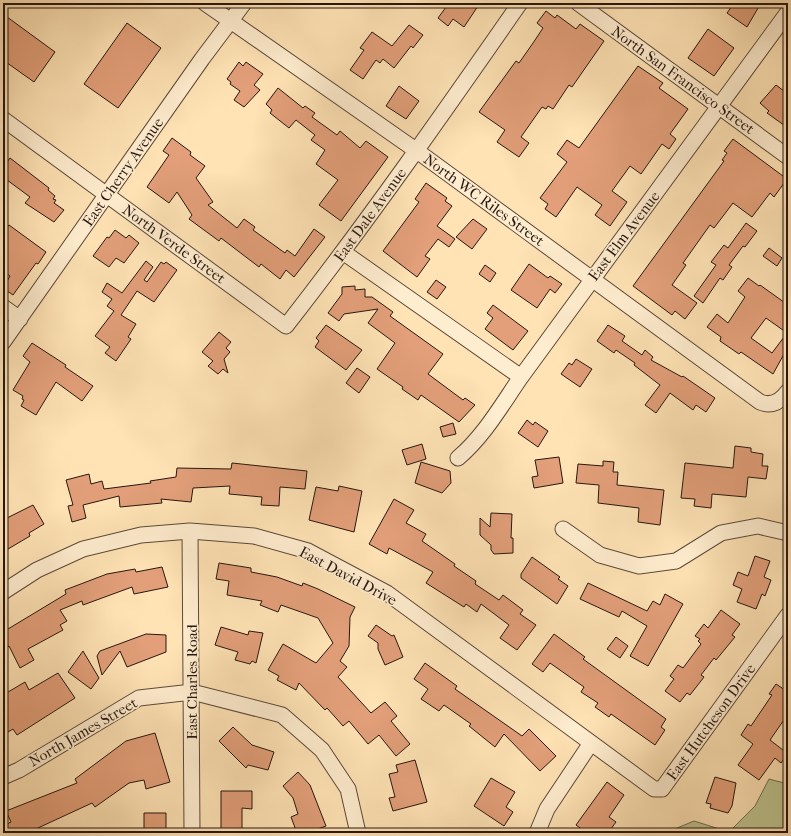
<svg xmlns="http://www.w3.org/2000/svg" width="791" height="836" font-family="'IM FELL French Canon',serif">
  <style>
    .green { fill: #bec490; stroke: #726d50 }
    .building { fill: #e29f79; stroke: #261610; fill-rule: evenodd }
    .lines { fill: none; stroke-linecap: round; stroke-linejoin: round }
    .minor-casing { stroke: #5c4939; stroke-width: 17 }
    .minor { stroke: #ffedcf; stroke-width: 15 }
    .labels { text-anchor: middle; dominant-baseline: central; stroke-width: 3.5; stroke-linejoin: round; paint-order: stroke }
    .street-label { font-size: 15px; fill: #261610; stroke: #ffedcf }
  </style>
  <rect width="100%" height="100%" fill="#ffe3b5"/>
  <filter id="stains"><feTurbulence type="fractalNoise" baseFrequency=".005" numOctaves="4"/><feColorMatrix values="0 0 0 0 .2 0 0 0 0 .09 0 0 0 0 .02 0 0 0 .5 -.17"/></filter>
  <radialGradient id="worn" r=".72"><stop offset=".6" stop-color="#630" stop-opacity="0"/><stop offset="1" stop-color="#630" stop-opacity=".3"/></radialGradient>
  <!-- green -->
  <path class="green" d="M769 779 788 784V833H665L694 821 729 832 755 806Z"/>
  <!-- building -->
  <path class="building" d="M449 3H480L464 27 453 19 448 26 438 18Z
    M734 3H761L747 27 727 13Z
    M546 11 555 18 557 15 576 29 580 24 604 41 572 87 569 85 553 109 548 106 546 109 542 107 521 137 529 143 519 157 497 142 505 130 479 112 516 61 519 63 533 43 543 28 537 23Z
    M3 14 55 52 34 82 3 60Z
    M127 23 161 48 118 108 84 84Z
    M409 25 423 35 413 48 411 46 394 68 383 59 380 63 376 60 363 79 350 70 364 50 360 48 372 32 392 46Z
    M708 29 734 48 714 76 688 58Z
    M239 62 243 66 246 62 263 74 254 85 260 90 244 107 234 100 240 91 230 84 231 82 227 79Z
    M638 66 663 83 659 88 688 109 670 134 676 139 669 149 662 144 641 174 630 166 612 191 627 202 610 226 595 215 602 205 577 187 556 217 545 209 548 204 540 198 567 162 557 154 567 140 579 148Z
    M776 85 788 94V128L767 113 769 111 760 103Z
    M399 86 419 101 406 119 386 106Z
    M278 88 303 108 305 106 315 113 312 117 337 135 340 131 360 148 366 141 388 157 341 221 319 205 338 180 316 164 325 150 311 140 315 135 296 120 289 128 270 113 272 110 266 104Z
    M172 138 191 152 190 155 205 166 196 178 213 202 208 205 237 228 244 219 255 227 253 230 285 253 287 250 295 256 314 229 325 237 294 277 286 270 280 279 261 264 259 267 221 238 219 241 189 219 192 215 177 192 169 203 147 187 169 155 163 151Z
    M733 139 787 179 774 197 770 193 752 217 733 203 714 228 710 225 683 263 686 265 672 285 697 303 685 319 675 311 672 315 633 286 724 161 722 160 727 153 724 151Z
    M10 158 49 188 48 190 55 196 53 199 56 200 54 203 64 210 54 222 25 203 30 197 3 177V167Z
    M426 183 447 198 445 201 452 206 437 226 455 239 449 247 438 239 425 256 430 259 417 277 383 251 419 202 415 199Z
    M473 219 487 229 472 249 456 237Z
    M746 223 757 231 745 247 743 246 729 265 732 267 723 280 720 278 703 303 694 296 716 265 711 262 724 245 728 248Z
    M9 225 46 252 38 264 36 263 13 295 3 288 10 276 3 271V233Z
    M115 230 126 238 129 235 139 243 124 263 116 258 109 267 93 256 107 237 109 238Z
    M769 248 782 258 777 266 763 256Z
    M146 261 153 267 144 280 147 282 161 262 164 264 166 262 177 270 154 302 137 291 121 315 136 324 128 337 131 339 116 361 105 353 110 347 95 336 114 311 107 306 112 299 102 292 107 283 122 293Z
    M529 264 548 278 550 276 562 284 555 293 550 289 537 308 511 290Z
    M485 265 496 273 490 282 479 274Z
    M748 278 759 286 760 285 788 305V357L784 354 773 374 741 352 739 354 720 341 721 337 707 327 717 314 728 323 745 297 738 291ZM766 318 787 333 772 353 751 338Z
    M436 280 446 287 437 299 427 292Z
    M355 286V290L365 289V297H372L393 312 390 316 443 354 428 374 463 400 465 398 475 405 459 422 421 395 418 400 402 389 403 387 377 369 395 343 368 323 378 309 344 314 339 321 328 313 342 294V287Z
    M493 305 528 331 513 350 485 329 493 318 487 313Z
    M326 325 362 350 346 370 315 347 319 341 316 338Z
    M608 325 625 336 622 341 642 355 645 350 653 357 651 360 682 377 683 376 715 398 706 412 696 405 693 410 670 393 656 413 645 405 660 385 634 365 635 363 616 350 614 353 597 341Z
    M219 332 231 342 226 348 230 352 224 359 228 373 223 369 218 374 208 366 213 361 202 352Z
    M32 343 66 365 65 367 93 386 82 401 56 382 36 415 21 406 24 400 22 399 23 396 13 390 30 362 23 356Z
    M576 359 592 369 580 387 561 374 569 363 572 365Z
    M357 368 370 377 359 393 346 383Z
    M527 420 533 425 535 422 548 431 538 447 518 433Z
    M453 423 456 434 443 437 440 427Z
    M422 444 426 459 407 465 402 450Z
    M735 446 751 448V452L763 454 762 466H768L766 479 748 477 746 497 712 494 711 508 694 506 695 499 681 498 685 463 733 468Z
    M559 457 563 483 534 488 532 477 538 476 535 460Z
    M603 461 614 462 613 472H618L617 485 664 490 660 525 638 522 639 508 598 503 599 485 576 483 578 464 603 466Z
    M421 462 450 471 451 483 442 493 415 483Z
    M232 463 307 471 305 489 280 487 279 506 261 505 262 497 229 494 230 486 193 488 191 502 161 499 162 503 120 507 119 496 83 505 86 518 72 522 68 506 73 505 66 480 89 474 91 484 102 481 104 489 151 483 150 481 176 477 177 468 231 469Z
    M339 486 362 491 354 532 309 520 316 487 338 491Z
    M394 499 414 510 406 523 426 534 422 541 455 564 454 566 476 581 475 584 499 600 503 595 523 610 520 614 536 625 517 650 500 638 509 625 481 604 477 612 466 604 464 607 426 583 433 572 389 548 387 554 369 544Z
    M33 505 44 524 29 533 30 536 3 552V520Z
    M491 513 512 514 511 538H513V553L494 554 491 550V545L480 535V518L490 527Z
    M755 556 770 561 764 577 771 580 765 596 762 594 756 609 737 602 742 589 733 585 738 572 748 576Z
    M532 557 560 577 558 579 568 586 557 604 521 578V574Z
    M219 563 251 568V572L277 577 302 586 303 583 318 589 355 607 350 617 349 646 340 661 347 667 338 677 371 713 385 702 397 716 391 721 410 744 396 756 379 735 368 744 349 721 343 726 327 708 325 710 299 683 296 690 277 680 279 676 268 670 283 644 316 663 333 643 318 618 281 605 278 612 260 605 262 601 227 595 229 581 216 579Z
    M162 567 168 587 134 594 132 587 83 605 82 601 60 610 67 621 60 625 63 630 28 649 34 660 20 668 9 646 3 650V632L66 594 65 590 107 574 135 569 136 572Z
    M588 583 647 611 653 601 660 605 665 594 683 604 648 666 630 656 647 626 622 611 619 617 580 599Z
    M721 610 740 624 732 635 735 637 716 660 714 658 701 675 704 677 690 695 687 693 680 702 665 691 674 679 670 676 678 665 683 668 701 644 698 641 700 639 695 636 704 624 708 628Z
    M376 625 392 636 394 635 403 657 385 665 378 649V643L368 636Z
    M221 627 248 635 249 631 263 633 256 663 252 661 250 664 235 660 238 652 215 645Z
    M146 634 166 635V652L127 667 120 651 102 675 97 656 100 651Z
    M554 634 585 657 583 659 666 719 661 727 665 730 655 745 611 714 609 717 595 707 598 703 581 692 584 687 550 663 543 672 532 664Z
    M616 637 628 646 620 658 607 649Z
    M83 651 99 678 91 689 68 672Z
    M425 663 457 686 455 689 522 736 529 729 556 756 540 771 504 734 495 747 469 726 471 724 444 705 439 711 421 699 428 689 414 679Z
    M58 673 75 698 17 735 13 729 3 735V695L25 682 29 690Z
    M776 684 788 692V714L770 740 788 754 781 763 775 758 759 780 738 765 753 744 741 735 748 724 751 726 772 695 769 694Z
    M233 727 252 745 274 752 268 770 248 765 246 768 219 741Z
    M155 733 170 782 146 789 144 780 129 783 95 807 92 803 27 833H3V826L11 822 6 811 77 783 75 779 126 741Z
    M415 760 427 802 393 811 389 798 395 797 389 774 398 772 396 765Z
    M298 772 310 785 326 826 307 833H297L291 817 298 814 293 798 283 786Z
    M715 777 736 783 732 806 728 813 710 808 711 804 706 803Z
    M491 778 515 792 506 807 513 812 504 826 474 806Z
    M607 782 624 795 609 817 616 822 608 833H587L576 825Z
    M221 791H252V809L242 808V833H221Z
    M144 813H166V833H144Z"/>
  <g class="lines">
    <defs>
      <path id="minor" d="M205 3 417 151 760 402C772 407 781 401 788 391
        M578 3 788 157
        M3 119 286 326C368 221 444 112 520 3
        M343 252 521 377
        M3 307 20 319
        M3 342 202 59 244 3
        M458 458C484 436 501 406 521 377L788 12
        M563 529 600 555 639 566 676 561 721 533 758 526 788 533
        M190 531 192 833
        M3 592 37 570 83 549 141 535 190 531 254 536 308 551 387 593 654 789H662L788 615
        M3 777 19 770 139 698 192 692 282 715 322 750 348 789 358 833
        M537 833 547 809 591 743"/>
    </defs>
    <!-- minor casing -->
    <use href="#minor" class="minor-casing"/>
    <!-- minor -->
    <use href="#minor" class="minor"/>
  </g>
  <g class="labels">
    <!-- street labels -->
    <g class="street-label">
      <text transform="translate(683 80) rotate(36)">North San Francisco Street</text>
      <text transform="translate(123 172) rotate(-55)">East Cherry Avenue</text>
      <text transform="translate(484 200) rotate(36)">North WC Riles Street</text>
      <text transform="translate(370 215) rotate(-54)">East Dale Avenue</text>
      <text transform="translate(624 236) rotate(-53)">East Elm Avenue</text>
      <text transform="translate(174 244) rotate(36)">North Verde Street</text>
      <text transform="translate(348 576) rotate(28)">East David Drive</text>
      <text transform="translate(192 682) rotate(-90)">East Charles Road</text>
      <text transform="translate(711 722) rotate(-54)">East Hutcheson Drive</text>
      <text transform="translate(83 732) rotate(-30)">North James Street</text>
    </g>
  </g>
  <!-- margin -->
  <rect width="791" height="836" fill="none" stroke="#ffe3b5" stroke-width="16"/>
  <rect x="4" y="4" width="783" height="828" fill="none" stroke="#261610" stroke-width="2"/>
  <rect x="8" y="8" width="775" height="820" fill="none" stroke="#261610"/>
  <rect width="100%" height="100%" filter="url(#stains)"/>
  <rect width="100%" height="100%" fill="url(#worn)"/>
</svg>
